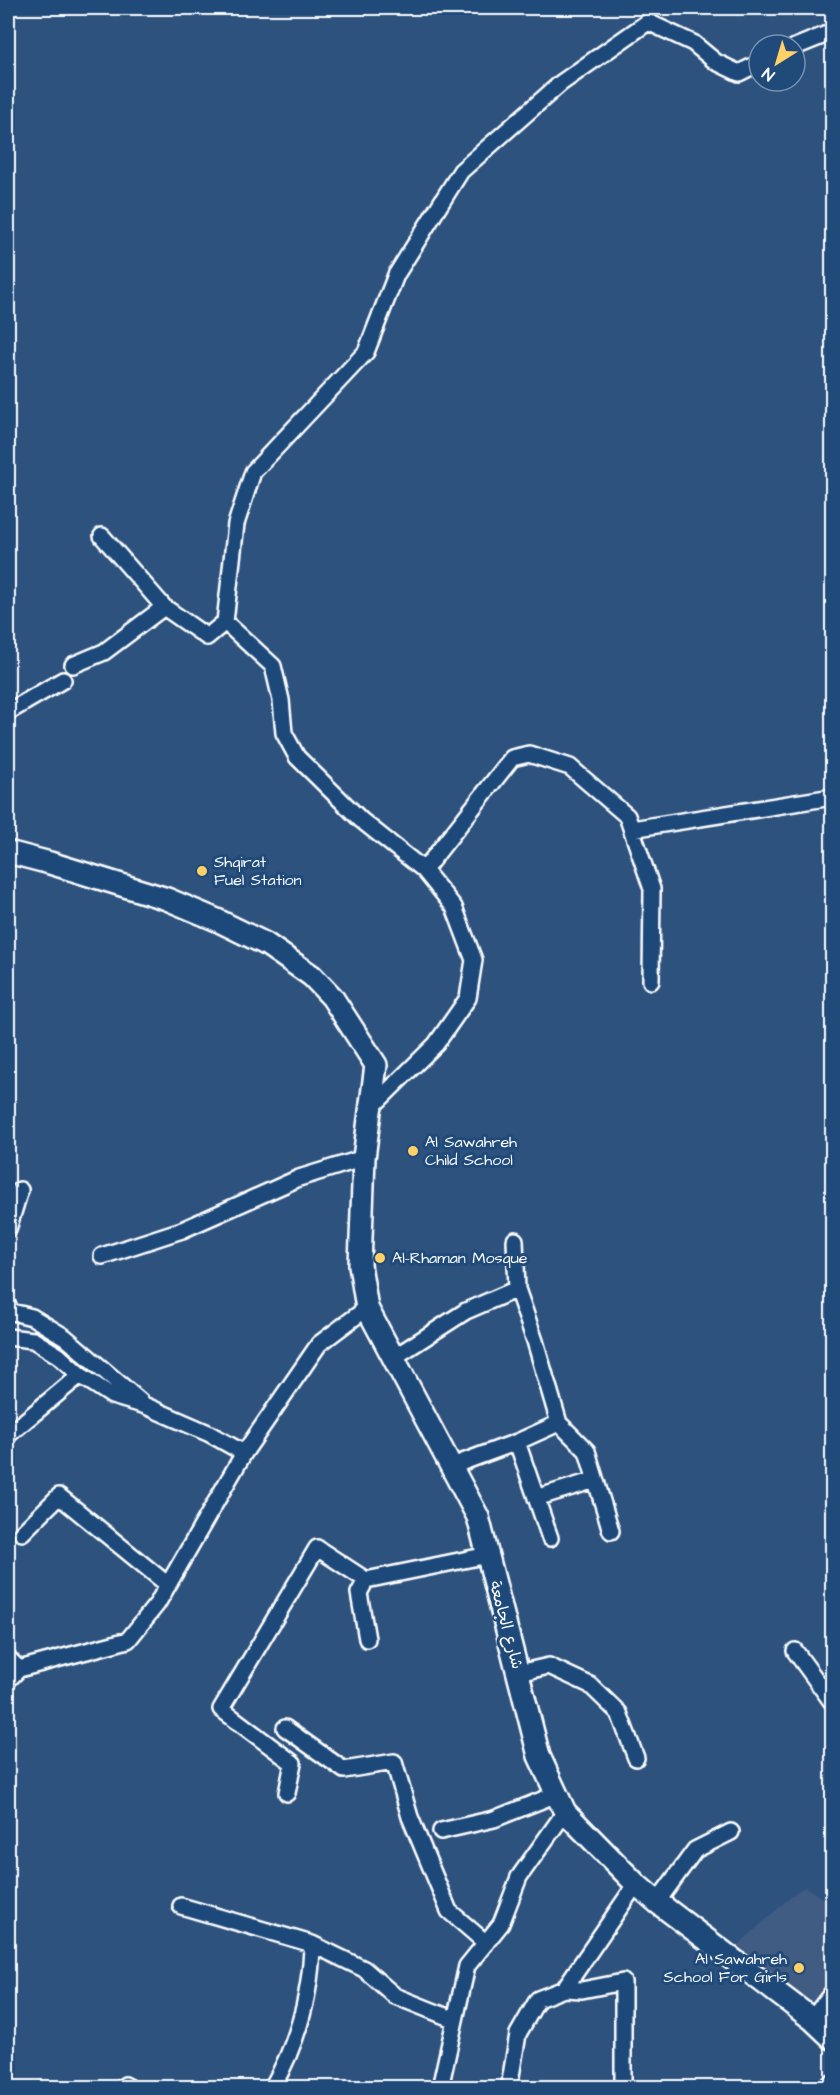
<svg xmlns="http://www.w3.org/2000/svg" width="840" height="2095" font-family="'Architects Daughter','Playpen Sans Arabic',sans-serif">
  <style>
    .built { fill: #405b83 }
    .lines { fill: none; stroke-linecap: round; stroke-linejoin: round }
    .street-casing { stroke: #fff; stroke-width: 20 }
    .secondary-casing { stroke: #fff; stroke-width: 26 }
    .street { stroke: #1f4a7a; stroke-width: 15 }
    .secondary { stroke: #1f4a7a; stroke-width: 21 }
    .poi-dot { fill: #ffd166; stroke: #1f4a7a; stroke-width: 2 }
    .labels { text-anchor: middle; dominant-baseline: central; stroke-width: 6; stroke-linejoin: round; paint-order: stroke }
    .poi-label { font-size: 16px; fill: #fff; stroke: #1f4a7a; text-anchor: start }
    .street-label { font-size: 16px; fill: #fff; stroke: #1f4a7a }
  </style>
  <rect width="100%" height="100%" fill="#2e527e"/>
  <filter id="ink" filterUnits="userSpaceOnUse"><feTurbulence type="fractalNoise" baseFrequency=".0167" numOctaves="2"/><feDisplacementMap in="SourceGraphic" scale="12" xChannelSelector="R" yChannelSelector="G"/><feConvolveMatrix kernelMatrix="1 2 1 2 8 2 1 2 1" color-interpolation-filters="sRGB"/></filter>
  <g filter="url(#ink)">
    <!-- built -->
    <path class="built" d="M805 1887 832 1904V1989L816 2007 737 1946 796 1892Z"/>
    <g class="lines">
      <defs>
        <path id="street" d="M795 47 832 32
          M102 536 164 607 207 637 225 622
          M73 665 104 652 164 607
          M8 712 63 680
          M632 829 832 797
          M424 870 512 758 529 754 570 767 627 816 652 889 651 981
          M369 1110 436 1044 468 998 474 960 454 907 424 870 361 820 297 757 284 733 281 700 273 666 225 622 236 524 253 472 366 352 396 275 461 171 561 83 648 22 693 43 716 62 739 73 759 63
          M8 1229 20 1190
          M515 1240 517 1289 535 1341 559 1423 587 1451 611 1531
          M102 1256 182 1230 299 1178 364 1158
          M8 1306 12 1312 32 1317 65 1337 141 1402
          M8 1337 33 1340 59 1356 80 1375 112 1396 146 1406 208 1433 244 1453
          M393 1358 466 1311 517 1289
          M8 1435 80 1375
          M517 1442 550 1538
          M452 1466 517 1442 559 1423
          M536 1498 595 1480
          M22 1533 59 1496 168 1585
          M366 1580 359 1593 367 1639
          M795 1651 832 1702
          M8 1658 19 1669
          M518 1673 549 1666 590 1685 619 1713 636 1758
          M8 1680 19 1669 128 1640 157 1604 244 1453 319 1344 367 1308
          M285 1728 344 1770 394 1762 410 1817 449 1911 486 1943
          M287 1793 293 1763 221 1709 317 1548 366 1580 488 1555
          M441 1831 494 1819 557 1794
          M657 1902 695 1850 731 1832
          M181 1906 312 1944 364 1969 395 1996 455 2020
          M564 1989 582 1990 623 1982V2088
          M812 2019 832 1993
          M125 2085 130 2088
          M272 2088C298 2042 311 1996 312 1944
          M440 2088 467 1966 501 1924 519 1877 565 1812
          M509 2088 518 2034 538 1999 564 1989 636 1884"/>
        <path id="secondary" d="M8 852 50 863 167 899 217 920 266 944 312 976 332 997 376 1065 364 1158 360 1265 367 1308 478 1517 539 1756 565 1812 636 1884 657 1902 812 2019 832 2038
          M832 2088V2086"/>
      </defs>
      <!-- street casing -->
      <use href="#street" class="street-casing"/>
      <!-- secondary casing -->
      <use href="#secondary" class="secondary-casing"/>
      <!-- street -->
      <use href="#street" class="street"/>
      <!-- secondary -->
      <use href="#secondary" class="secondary"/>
    </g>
  </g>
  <!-- markers -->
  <g class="poi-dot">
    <circle cx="202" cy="871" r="6"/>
    <circle cx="413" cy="1151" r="6"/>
    <circle cx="380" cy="1258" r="6"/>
    <circle cx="799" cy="1968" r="6"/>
  </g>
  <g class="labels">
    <!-- poi labels -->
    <g class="poi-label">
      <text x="214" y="862">Shqirat<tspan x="214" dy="18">Fuel Station</tspan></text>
      <text x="425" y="1142">Al Sawahreh<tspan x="425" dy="18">Child School</tspan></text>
      <text x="392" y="1258">Al-Rhaman Mosque</text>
      <text x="787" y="1959" text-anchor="end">Al Sawahreh<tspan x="787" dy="18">School For Girls</tspan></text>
    </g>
    <!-- street labels -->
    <g class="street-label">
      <text transform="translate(506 1625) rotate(75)">شارع الجامعة</text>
    </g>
  </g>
  <!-- margin -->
  <rect width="840" height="2095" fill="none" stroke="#1f4a7a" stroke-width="30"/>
  <rect x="15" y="15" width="810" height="2065" fill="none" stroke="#fff" stroke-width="2" filter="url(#ink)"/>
  <!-- north arrow -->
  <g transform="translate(777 63) rotate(217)"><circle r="28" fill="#1f4a7a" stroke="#7992af" stroke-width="1.5"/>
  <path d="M0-4.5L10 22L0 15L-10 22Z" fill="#ffd166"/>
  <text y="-9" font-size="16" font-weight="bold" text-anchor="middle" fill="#ffffff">N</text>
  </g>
</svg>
